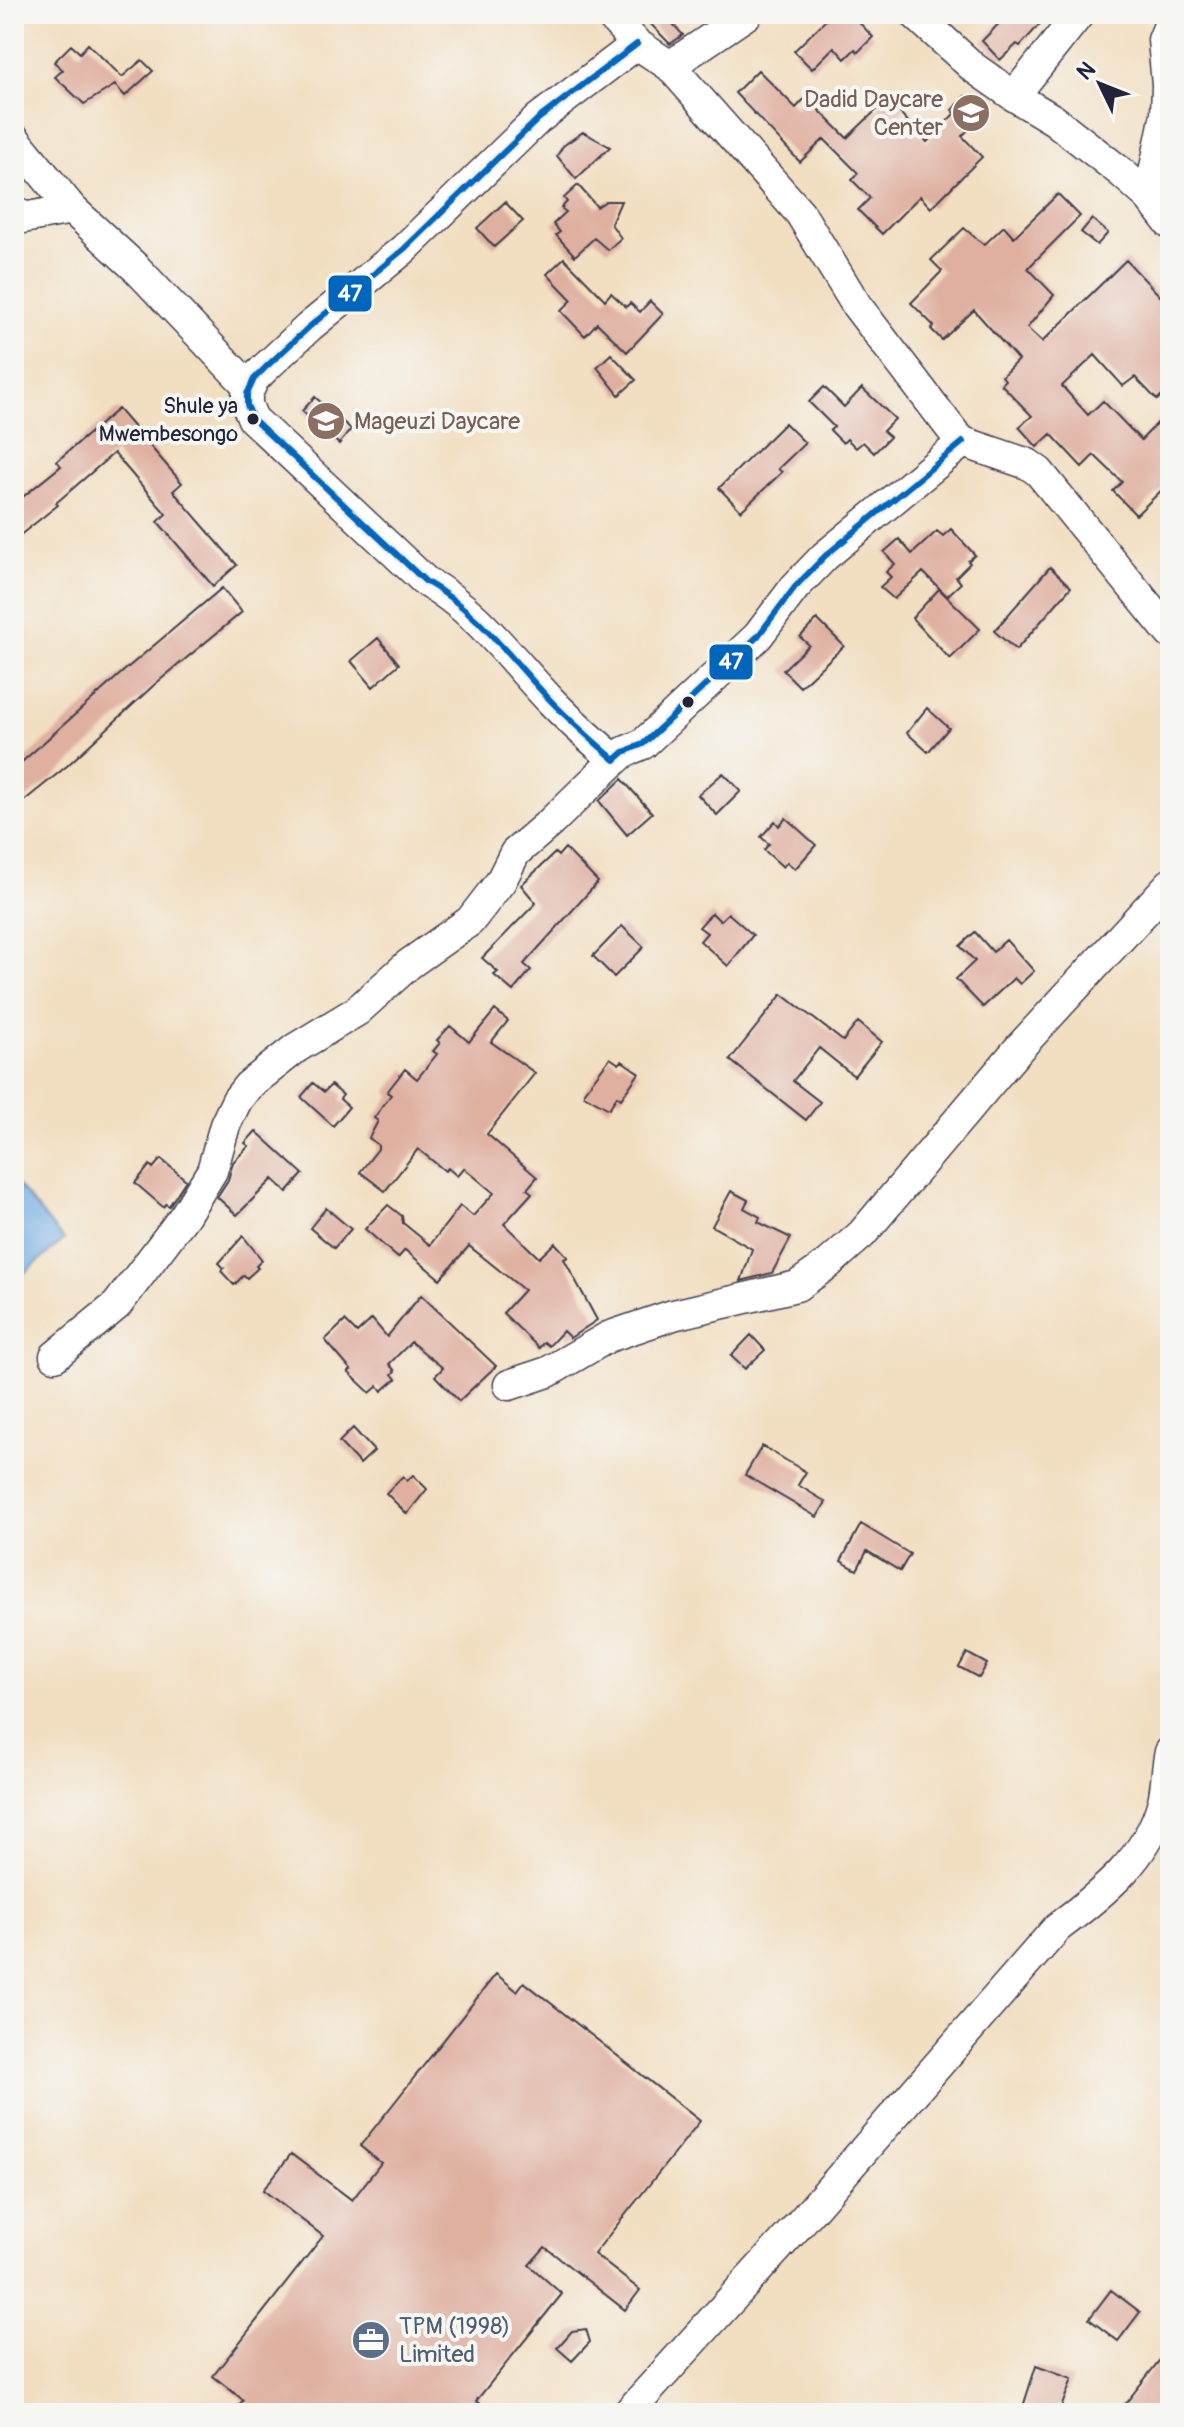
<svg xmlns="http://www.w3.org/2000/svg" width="1184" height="2427" font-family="Pangolin,sans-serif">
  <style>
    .water { fill: #73ace3; stroke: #4a678f; stroke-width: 2 }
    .building { fill: #dfb0a0 }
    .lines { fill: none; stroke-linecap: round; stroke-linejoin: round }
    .minor-casing { stroke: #413e4f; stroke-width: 33 }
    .minor { stroke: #fff; stroke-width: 30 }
    .bus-1-casing { stroke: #f6f6f2; stroke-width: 12 }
    .bus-1 { stroke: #0065bd; stroke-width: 6 }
    .bus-dot { fill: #22223b; stroke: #f6f6f2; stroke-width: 3 }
    .labels { text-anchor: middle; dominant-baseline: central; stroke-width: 8; stroke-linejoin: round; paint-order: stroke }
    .bus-label { font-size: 22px; fill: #22223b; stroke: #f6f6f2; text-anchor: end }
    .education-label { font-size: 24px; fill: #785e54; stroke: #f6f6f2; text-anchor: end }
    .service-label { font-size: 24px; fill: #4e5e75; stroke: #f6f6f2; text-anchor: start }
    .line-badge { stroke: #f6f6f2; stroke-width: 3 }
    .badge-label { font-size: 22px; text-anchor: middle; font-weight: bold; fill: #fff }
  </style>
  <rect width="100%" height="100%" fill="#f6f6f2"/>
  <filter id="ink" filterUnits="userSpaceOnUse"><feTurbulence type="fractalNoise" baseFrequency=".0125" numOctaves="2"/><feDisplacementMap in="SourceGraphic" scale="16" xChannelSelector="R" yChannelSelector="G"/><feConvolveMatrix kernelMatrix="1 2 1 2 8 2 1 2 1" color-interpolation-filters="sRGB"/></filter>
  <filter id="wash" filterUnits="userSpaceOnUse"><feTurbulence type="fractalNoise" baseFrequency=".006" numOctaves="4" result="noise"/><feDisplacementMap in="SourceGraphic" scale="32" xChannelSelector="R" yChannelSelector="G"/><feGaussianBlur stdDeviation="1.8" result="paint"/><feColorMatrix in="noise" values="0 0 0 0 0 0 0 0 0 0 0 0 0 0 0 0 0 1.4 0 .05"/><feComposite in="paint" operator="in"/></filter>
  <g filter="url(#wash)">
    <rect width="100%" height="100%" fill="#f2dec0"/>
    <!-- water -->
    <path class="water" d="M14 1181 64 1240 14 1282Z"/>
    <g id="blocks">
      <!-- building -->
      <path class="building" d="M641 14H664L683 35 670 44Z
        M832 14H851L873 37 858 52 855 49 845 59 834 47 812 69 794 51Z
        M1008 14H1049L1020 46 1017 44 1000 60 982 41Z
        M88 44 122 77 142 60 153 71 125 96 115 85 84 104 55 77 63 70 54 62 71 45 80 53Z
        M758 70 796 108 806 97 847 138 892 95 905 108 900 113 927 142 955 113 952 110 965 96 983 115 962 136 982 157 931 208 920 196 882 234 858 210 870 198 852 180 858 173 824 139 800 162 735 93Z
        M583 132 610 147 576 179 557 156 563 146Z
        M578 185 597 207 606 201H621L611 224 621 238 608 250 594 238 575 256 556 235 560 232 553 224 566 212 561 208 567 202 564 198Z
        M1058 194 1080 216 1028 268 1054 295 1027 328 1042 342 1126 260 1160 296 1170 285V387L1157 400 1135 377 1123 386 1095 355 1062 386 1088 415 1103 401 1141 440 1170 410V482L1136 515 1113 491 1122 482 1094 455 1082 467 1051 434 1037 447 1019 427 1032 416 1001 384 1005 380 1002 376 1018 360 974 310 942 340 931 329 934 326 911 303 942 271 931 260 964 228 984 245 1004 226 1014 237Z
        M505 202 523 221 494 247 477 228Z
        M1092 219 1108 233 1097 245 1081 232Z
        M564 258 605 300 611 293 626 307 630 303 640 312 650 301 663 314 627 352 597 323 585 336 561 311 572 300 547 274Z
        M611 354 636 380 619 395 597 367Z
        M824 387 844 407 862 388 895 419 883 431 890 437 874 453 863 442 856 448 847 439 843 443 830 430 834 427 809 402Z
        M315 397 351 429 339 444 302 411Z
        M118 409 182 483 173 491 237 565 213 586 158 522 166 514 114 453 56 503 58 505 14 540V504L61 466 57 461Z
        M785 423 805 443 778 469 782 472 741 511 719 488Z
        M951 529 975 555 968 561 970 563 956 577 961 583 947 596 923 572 894 599 880 587 891 577 886 572 895 564 884 552 899 539 912 554 937 531 943 536Z
        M1050 567 1071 587 1016 650 994 631Z
        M222 588 242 612 154 685 67 766 14 809V769L126 669Z
        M939 589 980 629 950 659 912 618Z
        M817 619 844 646 800 687 783 670 809 645 800 637Z
        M378 638 399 664 373 687 351 661Z
        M927 708 949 728 928 752 907 733Z
        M723 773 741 791 717 815 698 795Z
        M622 779 652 813 627 835 599 801Z
        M786 818 816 845 795 869 787 862 783 867 764 850 769 844 761 837 775 821 779 826Z
        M565 848 598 882 524 964 531 970 513 991 494 975 498 972 482 958 536 903 521 885 555 853 558 856Z
        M712 913 720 921 728 913 753 935 728 966 700 941 707 933 699 927Z
        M622 926 644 947 614 977 593 956Z
        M975 932 993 952 1006 940 1034 971 1020 984 1014 978 983 1007 956 979 975 961 960 946Z
        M782 994 843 1041 858 1022 882 1042 854 1076 819 1048 793 1081 820 1102 806 1120 730 1060Z
        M495 1010 508 1021 491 1042 535 1073 487 1134 537 1177 527 1189 532 1193 504 1224 539 1258 555 1243 568 1257 564 1259 597 1320 570 1338 563 1331 549 1346 544 1342 539 1348 503 1313 524 1290 469 1246 440 1279 405 1250 398 1258 365 1229 388 1205 402 1216 403 1223 430 1245 460 1206 473 1216 494 1193 464 1168 457 1176 448 1168 445 1171 418 1149 385 1191 360 1172 378 1149V1145L369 1138 378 1121 374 1118 391 1095 387 1092 405 1069 417 1079 437 1054 433 1051 440 1043 437 1040 450 1026 469 1042Z
        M610 1058 619 1064 622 1061 639 1073 621 1099 617 1096 609 1109 584 1095V1092Z
        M313 1083 324 1092 331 1085 343 1095 340 1099 349 1107 333 1126 301 1097Z
        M256 1131 303 1174 287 1192 273 1179 237 1215 217 1197 228 1180 233 1162 249 1146 245 1143Z
        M161 1159 186 1180 169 1206 166 1204 163 1207 135 1183 150 1165 153 1168Z
        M731 1191 748 1200 744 1208 760 1217 758 1222 791 1238 772 1273 741 1281 752 1249 712 1226Z
        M326 1208 351 1229 334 1248 310 1228Z
        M243 1236 262 1260 256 1266 258 1268 247 1278 244 1275 234 1285 221 1271 224 1268 219 1263Z
        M421 1295 496 1366 459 1401 435 1376 443 1368 411 1342 389 1364 395 1371 392 1374 396 1379 382 1391 378 1386 370 1393 348 1372 351 1370 325 1340 345 1321 357 1333 372 1319 387 1337Z
        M751 1335 765 1350 745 1369 731 1356Z
        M353 1428 374 1451 360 1464 339 1442Z
        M762 1446 806 1472 798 1485 826 1502 817 1517 745 1475Z
        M413 1475 427 1489 407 1514 386 1493 403 1476 407 1481Z
        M861 1524 910 1554 900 1571 867 1551 857 1570 841 1561Z
        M967 1653 987 1664 979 1678 959 1667Z
        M496 1974 517 1991 524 1982 700 2121 594 2254 640 2290 625 2310 545 2247 529 2265 562 2294 476 2401 491 2413H233L243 2400 213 2376 323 2236 263 2190 291 2154 352 2200 381 2163 360 2146Z
        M1111 2290 1140 2312 1118 2341 1089 2319Z
        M586 2329 590 2342 572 2361 557 2348 572 2331Z
        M1170 2347V2413H1118Z
        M1036 2366 1072 2379 1059 2413H1021Z"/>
    </g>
  </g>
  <g filter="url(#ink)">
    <use href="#blocks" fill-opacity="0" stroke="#413e4f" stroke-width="2"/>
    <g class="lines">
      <defs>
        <path id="minor" d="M609 14 637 44 670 66 800 213 857 306 955 434 963 442 1028 464 1039 472 1170 633
          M915 14 974 68 1014 96 1054 120 1122 173 1149 197 1170 224
          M637 44 538 119 404 249 309 327 266 367 254 379 247 394V405L253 419 425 581C478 611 510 658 551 701 571 722 593 741 615 760L624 752 643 744 758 636 795 587 825 556 963 442
          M670 66 747 14
          M1014 96 1079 14
          M14 138 72 209 136 268 249 387
          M1149 197 1166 114 1167 85 1163 40 1170 23
          M14 210 23 218 72 209
          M55 1356 117 1305 185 1215 212 1171 225 1125 237 1100 248 1086 296 1048 357 1011 409 964 470 921 501 881 515 853 551 822 615 760
          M509 1385 548 1372 608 1337 673 1315 797 1286 828 1264 862 1234 1021 1046 1170 884
          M628 2413 796 2228 1058 1927C1102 1894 1149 1857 1163 1801 1167 1785 1166 1768 1170 1752"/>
      </defs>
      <!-- minor casing -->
      <use href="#minor" class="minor-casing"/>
      <!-- minor -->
      <use href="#minor" class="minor"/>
      <defs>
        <path id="bus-1" d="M637 44 538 119 404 249 309 327 266 367 254 379 247 394V405L253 419 425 581C478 611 510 658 551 701 571 722 593 741 615 760L624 752 643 744 758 636 795 587 825 556 963 442"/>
      </defs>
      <!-- bus-1 casing -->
      <use href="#bus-1" class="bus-1-casing"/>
      <!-- bus-1 -->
      <use href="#bus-1" class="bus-1"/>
    </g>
  </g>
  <!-- icons -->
  <defs>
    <symbol id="school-disc" viewBox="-11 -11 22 22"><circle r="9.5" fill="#8d6e63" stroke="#f6f6f2"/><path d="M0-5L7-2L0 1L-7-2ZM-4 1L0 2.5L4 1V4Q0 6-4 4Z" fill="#fff"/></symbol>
    <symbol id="office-disc" viewBox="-11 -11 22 22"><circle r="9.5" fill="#5c6f8a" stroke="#f6f6f2"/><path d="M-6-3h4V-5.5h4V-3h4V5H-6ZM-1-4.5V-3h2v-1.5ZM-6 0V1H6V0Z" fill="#fff"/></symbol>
  </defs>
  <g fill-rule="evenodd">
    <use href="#school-disc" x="949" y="91" width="44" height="44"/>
    <use href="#school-disc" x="304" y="399" width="44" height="44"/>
    <use href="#office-disc" x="349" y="2318" width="44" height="44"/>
  </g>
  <!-- markers -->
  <g class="bus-dot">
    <circle cx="253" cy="419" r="7"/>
    <circle cx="688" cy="702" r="7"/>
  </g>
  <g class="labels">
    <!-- bus labels -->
    <g class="bus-label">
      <text x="238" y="406">Shule ya<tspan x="238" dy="28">Mwembesongo</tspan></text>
    </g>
    <!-- education labels -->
    <g class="education-label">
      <text x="943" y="99">Dadid Daycare<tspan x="943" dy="28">Center</tspan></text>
      <text x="354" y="421" text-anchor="start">Mageuzi Daycare</text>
    </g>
    <!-- service labels -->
    <g class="service-label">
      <text x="399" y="2326">TPM (1998)<tspan x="399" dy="28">Limited</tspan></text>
    </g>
  </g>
  <g class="line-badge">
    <rect x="327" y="274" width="46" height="39" rx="8" fill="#0065bd"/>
    <rect x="708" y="643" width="46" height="38" rx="8" fill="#0065bd"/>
  </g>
  <g class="badge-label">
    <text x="350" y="301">47</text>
    <text x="731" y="669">47</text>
  </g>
  <!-- margin -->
  <rect width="1184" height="2427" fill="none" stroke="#f6f6f2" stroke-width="48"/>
  <!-- north arrow -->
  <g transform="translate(1100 84) rotate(313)" stroke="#f6f6f2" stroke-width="6" paint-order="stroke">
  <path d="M0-6L14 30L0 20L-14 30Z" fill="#22223b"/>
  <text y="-12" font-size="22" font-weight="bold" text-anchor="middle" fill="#22223b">N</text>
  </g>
</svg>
